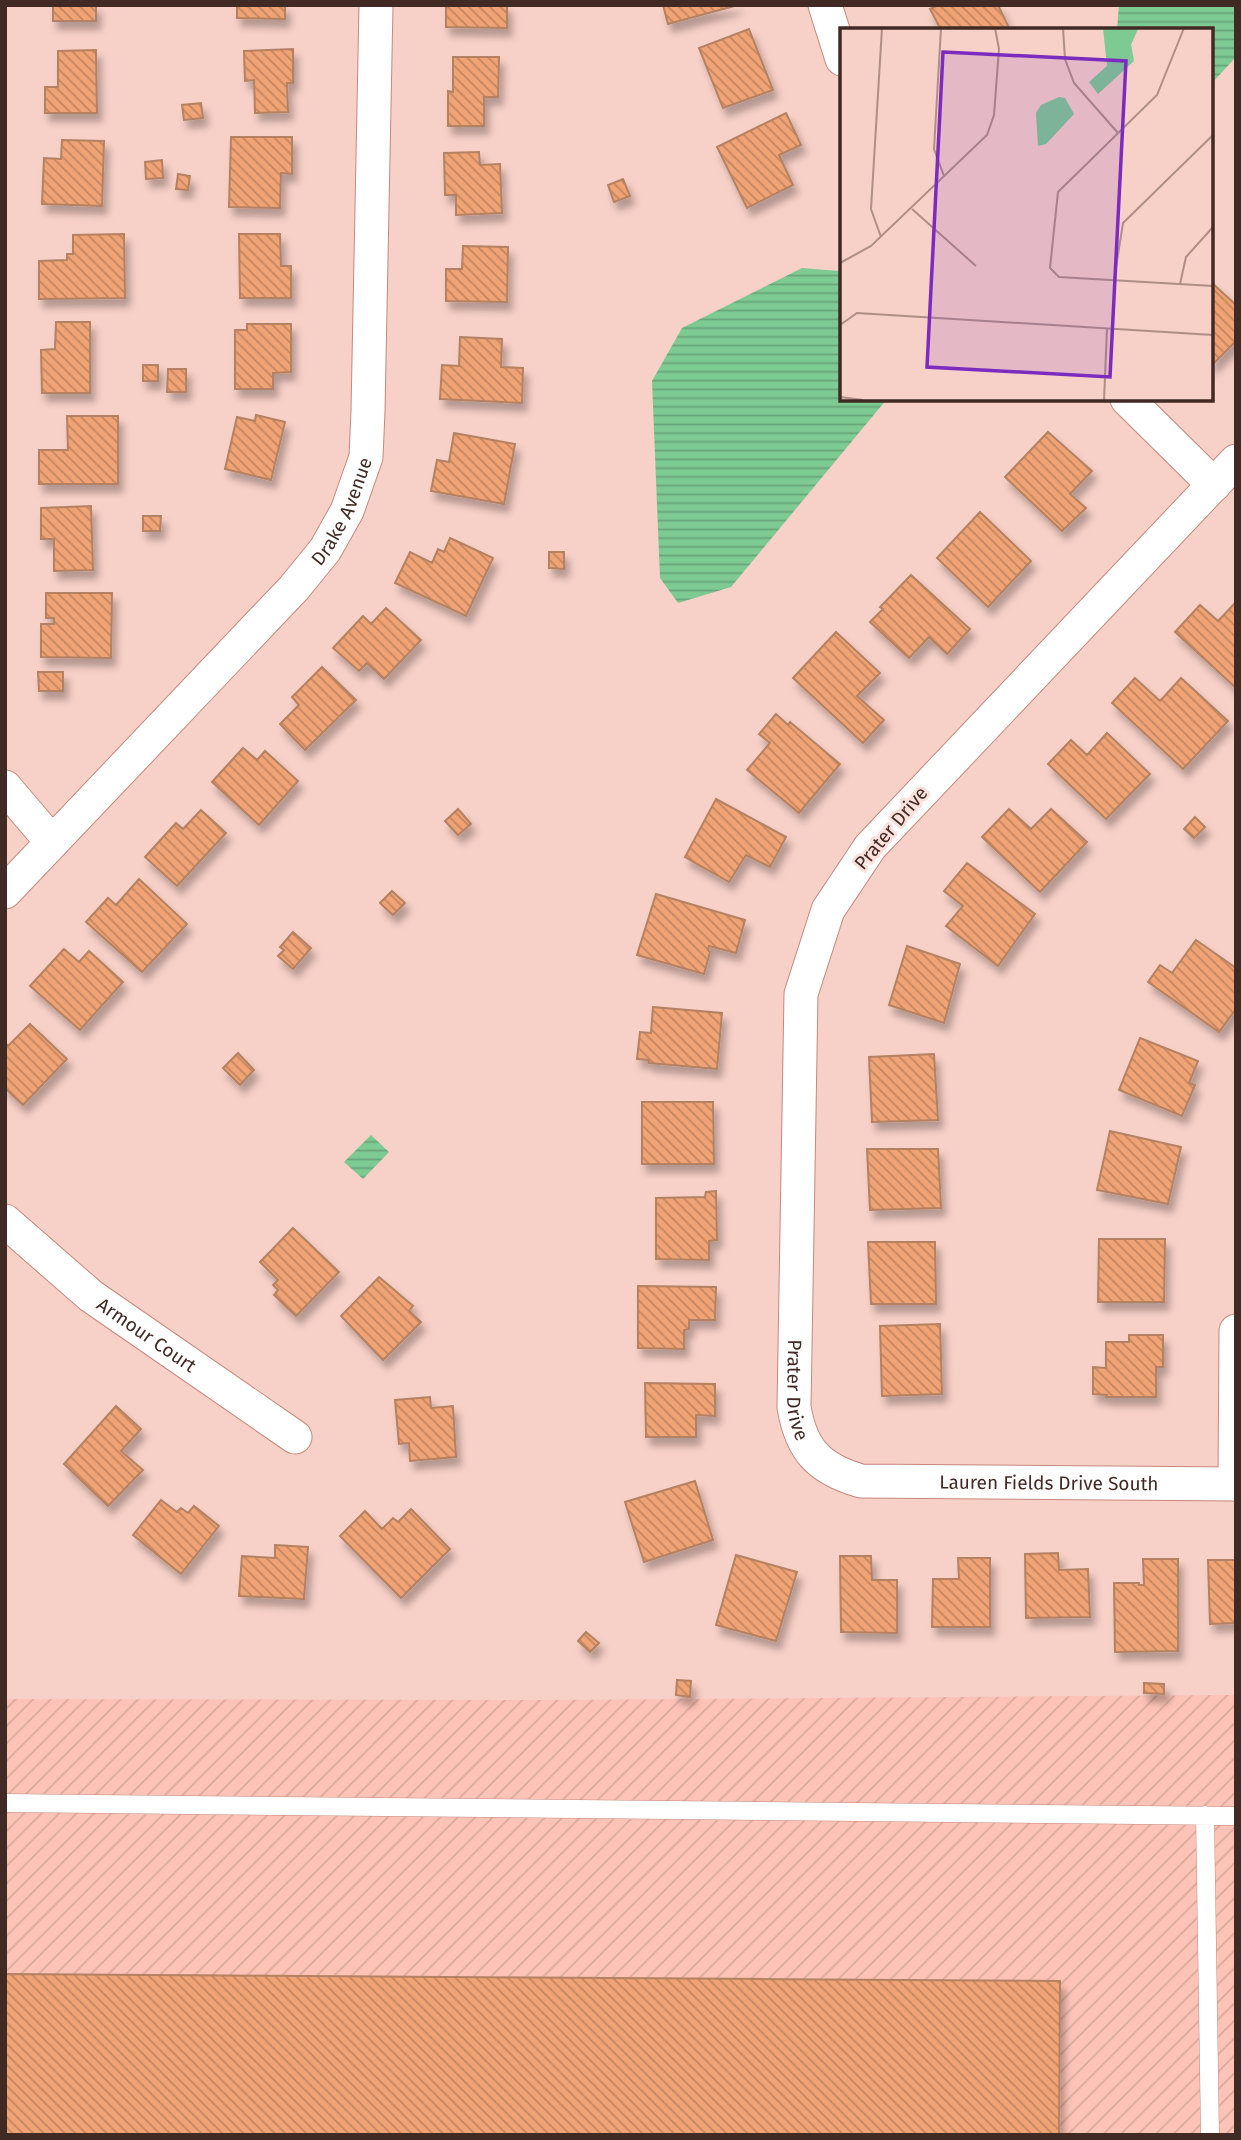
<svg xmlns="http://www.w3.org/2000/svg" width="1241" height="2140" font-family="'Fira Sans',sans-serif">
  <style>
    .industrial { fill: url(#industrial-furrows) }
    .water { fill: url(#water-rules) }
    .building { fill: url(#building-back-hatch); stroke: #b48162; stroke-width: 2; filter: url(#shadow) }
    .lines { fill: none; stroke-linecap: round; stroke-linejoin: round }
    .service-casing { stroke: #c5897c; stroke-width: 19 }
    .minor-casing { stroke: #c5897c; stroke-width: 35 }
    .service { stroke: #fff; stroke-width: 18 }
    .minor { stroke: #fff; stroke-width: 33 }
    .labels { text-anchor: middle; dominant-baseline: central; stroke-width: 6; stroke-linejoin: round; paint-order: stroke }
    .street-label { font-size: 19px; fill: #422a24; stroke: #fbe1db }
    .inset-road { fill: none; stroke: #af8e86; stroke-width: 2 }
    .view { fill: #7b2cbf; fill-opacity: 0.15; stroke: #7b2cbf; stroke-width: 3.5 }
    .inset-edge { fill: none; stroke: #422a24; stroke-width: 3.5 }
  </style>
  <defs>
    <pattern id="industrial-furrows" width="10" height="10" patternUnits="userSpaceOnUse" patternTransform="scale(1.75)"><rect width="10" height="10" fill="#fdc3b6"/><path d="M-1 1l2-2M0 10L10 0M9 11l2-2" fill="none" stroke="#daa89c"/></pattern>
    <pattern id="water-rules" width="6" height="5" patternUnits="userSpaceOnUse" patternTransform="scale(1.75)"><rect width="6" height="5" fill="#7dca93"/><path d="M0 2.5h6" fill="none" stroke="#68a478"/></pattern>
    <pattern id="building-back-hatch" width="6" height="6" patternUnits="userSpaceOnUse" patternTransform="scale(1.75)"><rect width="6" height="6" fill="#f0a374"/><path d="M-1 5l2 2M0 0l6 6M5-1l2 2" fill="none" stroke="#c4855f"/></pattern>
    <filter id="shadow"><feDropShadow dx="4.5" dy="8" stdDeviation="3.5" flood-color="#0004"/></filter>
  </defs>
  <rect width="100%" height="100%" fill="#f7d0c7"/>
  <!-- industrial -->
  <path class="industrial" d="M1236 1695V2135H5V1699L546 1700Z"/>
  <!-- water -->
  <path class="water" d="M1119 5H1236V57L1211 84V30H1117Z
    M802 268 839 271 842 274V399H887L731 587 678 603 660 578 652 381 682 328Z
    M371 1135 389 1152 363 1179 344 1162Z"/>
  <!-- building -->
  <path class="building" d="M53 5H96V21H53Z
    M237 5H285V19L237 18Z
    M446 5H507V28L446 27Z
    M663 5H738L668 24Z
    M938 5H998L1010 30H941L930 9Z
    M749 29 773 90 723 108 699 48Z
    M293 49V83H287L288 112 255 113 254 80 245 81 244 51Z
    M96 50 97 113H45V87H58V51Z
    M453 57H499L498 97H484V126H448V91L453 92Z
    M201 103 203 118 184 120 182 105Z
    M786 113 801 145 779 155 793 185 747 208 717 147Z
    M231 137H292V174L281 173 280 208 229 207Z
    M62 140 104 141 102 206 42 204 44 158 61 159Z
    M479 152 480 165 500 164 502 213 456 215V195H445L444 153Z
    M162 160 163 178 146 179 145 162Z
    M178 174 190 176 188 190 176 189Z
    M623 179 630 196 614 202 608 185Z
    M124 234 125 298 39 299V261L67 260V254H73V235Z
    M239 234H280L281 266H291V298H240Z
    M463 246 508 247 507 302 446 301V269H462Z
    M1211 282 1236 305V341L1211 366Z
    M56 322H90V393H42L41 350 55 349Z
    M247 324H291V372L273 373V389H235V330H247Z
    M460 337 502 339 501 367 523 368 522 403 440 399 442 365 459 366Z
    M143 365H158V381H143Z
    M168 369H186V392H167Z
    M256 415 285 422 271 480 225 469 237 417 255 421Z
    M67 416H118V484H39V450H68Z
    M1048 432 1092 471 1070 494 1086 508 1062 531 1005 477Z
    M454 433 515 444 504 504 431 491 437 460 449 462Z
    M91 506 93 570 54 571V539H41V508Z
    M980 512 1031 561 988 607 937 558Z
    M143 516H161L160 531H143Z
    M450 538 493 558 466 616 395 583 410 552 432 563 438 549 444 552Z
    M549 552H564V569L549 568Z
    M911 575 970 629 947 654 929 637 909 658 870 622 883 609 880 607Z
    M46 593H112L111 658 41 657V624H54V618H46Z
    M1236 602V688L1175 632 1200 605 1218 621Z
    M386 608 421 640 384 679 367 663 359 671 333 648 363 616 371 624Z
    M836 632 880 673 857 696 884 720 863 743 793 678Z
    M322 667 356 700 305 750 280 724 299 705 292 697Z
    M38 672H63V691H39Z
    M1135 678 1160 701 1181 678 1228 721 1183 769 1112 703Z
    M776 714 788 725 790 722 840 764 799 813 747 770 770 743 759 734Z
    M1107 733 1150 774 1106 819 1048 764 1071 740 1087 755Z
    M243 748 257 760 265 751 298 781 259 825 212 782Z
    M716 799 786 837 770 867 746 855 729 882 685 857Z
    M458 809 471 824 458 835 445 821Z
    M1009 809 1031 829 1051 809 1087 842 1040 892 982 837Z
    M201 810 226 833 177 886 145 857 176 823 183 829Z
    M1195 817 1205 827 1194 838 1184 829Z
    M967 863 1035 914 998 966 946 926 963 906 944 891Z
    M139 879 187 924 142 972 86 922 108 898 116 905Z
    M392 891 405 903 393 915 380 903Z
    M656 894 745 920 736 953 709 946 708 950 710 952 704 974 637 955Z
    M293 932 311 948 293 969 278 956 284 950 280 947Z
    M1196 940 1236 968V1009L1219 1032 1148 982 1160 965 1172 973Z
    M907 946 960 964 944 1023 889 1005Z
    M64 949 79 962 89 951 123 982 80 1030 30 986Z
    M653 1007 722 1013 717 1069 649 1063V1060L637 1059 640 1032 651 1033Z
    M30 1024 67 1059 23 1105 5 1088V1043L8 1046Z
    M1140 1038 1198 1061 1189 1083 1195 1085 1182 1116 1119 1090Z
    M238 1053 254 1070 240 1085 223 1068Z
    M934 1054 938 1120 872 1122 869 1057Z
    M642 1102H713L714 1164H642Z
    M1110 1131 1181 1147 1168 1204 1097 1190Z
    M867 1149H938L941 1208 870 1210Z
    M716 1191 717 1240 709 1241V1260L656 1259V1198L705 1197 706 1192Z
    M293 1228 339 1272 296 1316 274 1295 278 1290 273 1285 278 1280 260 1262Z
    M1099 1239H1165L1164 1302H1098Z
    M868 1242H935L936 1304H871Z
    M379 1277 413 1306 409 1311 421 1322 383 1360 341 1316Z
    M638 1286 716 1287 715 1320H689V1329L684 1330V1349L638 1348Z
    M940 1324 942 1394 882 1396 880 1326Z
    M1129 1335H1163V1367H1156V1397H1106L1107 1395 1093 1394V1367L1106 1368V1342H1129Z
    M645 1383 715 1384V1416L696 1415V1437H646Z
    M430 1397 431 1408 453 1406 456 1457 410 1461 409 1443 399 1444 395 1400Z
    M116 1406 141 1429 121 1451 143 1470 108 1506 64 1464Z
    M695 1481 713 1540 644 1562 625 1502Z
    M161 1500 177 1512 181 1508 188 1513 194 1506 219 1526 181 1574 133 1535Z
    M411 1509 450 1549 401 1598 340 1536 365 1511 382 1529 393 1518 398 1522Z
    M275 1545 308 1547 304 1599 239 1596 242 1556 275 1558Z
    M1058 1553 1059 1570 1088 1569 1090 1617 1026 1618 1025 1554Z
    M736 1555 797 1572 776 1641 716 1625Z
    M840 1556H871L872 1580H897V1633L841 1632Z
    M958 1558H990V1627H932L933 1579H959Z
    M1143 1559H1178V1651L1115 1652 1114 1583H1139V1585H1144Z
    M1208 1560H1236V1623L1210 1624Z
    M586 1632 599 1643 590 1652 578 1641Z
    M677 1680 691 1681 690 1697 676 1695Z
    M1144 1683 1164 1684V1694L1144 1693Z
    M5 1974 1060 1981 1059 2135H5Z"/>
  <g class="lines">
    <defs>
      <path id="service" d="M5 1803 1236 1816
        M1205 1815 1210 2135"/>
      <g id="minor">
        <path d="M825 5 842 59"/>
        <path d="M1127 399 1214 485"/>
        <path id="s1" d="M1236 461 870 847 828 910 801 994 794 1407C801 1450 819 1469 861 1481L1236 1484"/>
        <path d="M5 787 51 841"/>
        <path id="s2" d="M5 892 294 588 325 550 347 511 366 457 368 411 376 5"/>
        <path id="s3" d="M5 1221 91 1296 295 1437"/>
        <path d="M1235 1484 1236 1331"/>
      </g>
    </defs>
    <!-- service casing -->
    <use href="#service" class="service-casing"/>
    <!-- minor casing -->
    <use href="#minor" class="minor-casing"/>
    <!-- service -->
    <use href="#service" class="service"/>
    <!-- minor -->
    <use href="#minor" class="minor"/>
  </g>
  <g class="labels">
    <!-- street labels -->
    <g class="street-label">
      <text stroke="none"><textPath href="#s2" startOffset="511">Drake Avenue</textPath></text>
      <text transform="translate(891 828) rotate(-50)">Prater Drive</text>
      <text stroke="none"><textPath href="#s3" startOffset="182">Armour Court</textPath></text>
      <text stroke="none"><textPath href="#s1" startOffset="1092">Prater Drive</textPath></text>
      <text stroke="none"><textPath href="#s1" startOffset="1404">Lauren Fields Drive South</textPath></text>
    </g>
  </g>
  <!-- overview -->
  <g transform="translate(840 28)">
    <rect width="373" height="373" fill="#f7d0c7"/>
    <path d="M263 0 298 1 291 17 294 33 258 66 249 54 267 38ZM219 69 225 70 234 86 206 116 198 118 196 85 201 77Z" fill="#7dca93"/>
    <path class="inset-road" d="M101 0 94 121 104 148M223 0 225 31 234 55 278 105M344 0 317 67 218 164 210 240 219 249 373 258M72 181 136 238M41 209 31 181 42 0M0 235 31 218 147 107 154 87 159 21 155 0M274 252 283 195 373 107M340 256 346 229 373 199M0 297 17 285 373 307M0 369 23 372M264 372 267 301"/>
    <path class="view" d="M103 24 286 33 270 349 87 339Z"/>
    <rect width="373" height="373" class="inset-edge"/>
  </g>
  <!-- border -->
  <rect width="1241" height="2140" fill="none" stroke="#422a24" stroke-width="14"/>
</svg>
